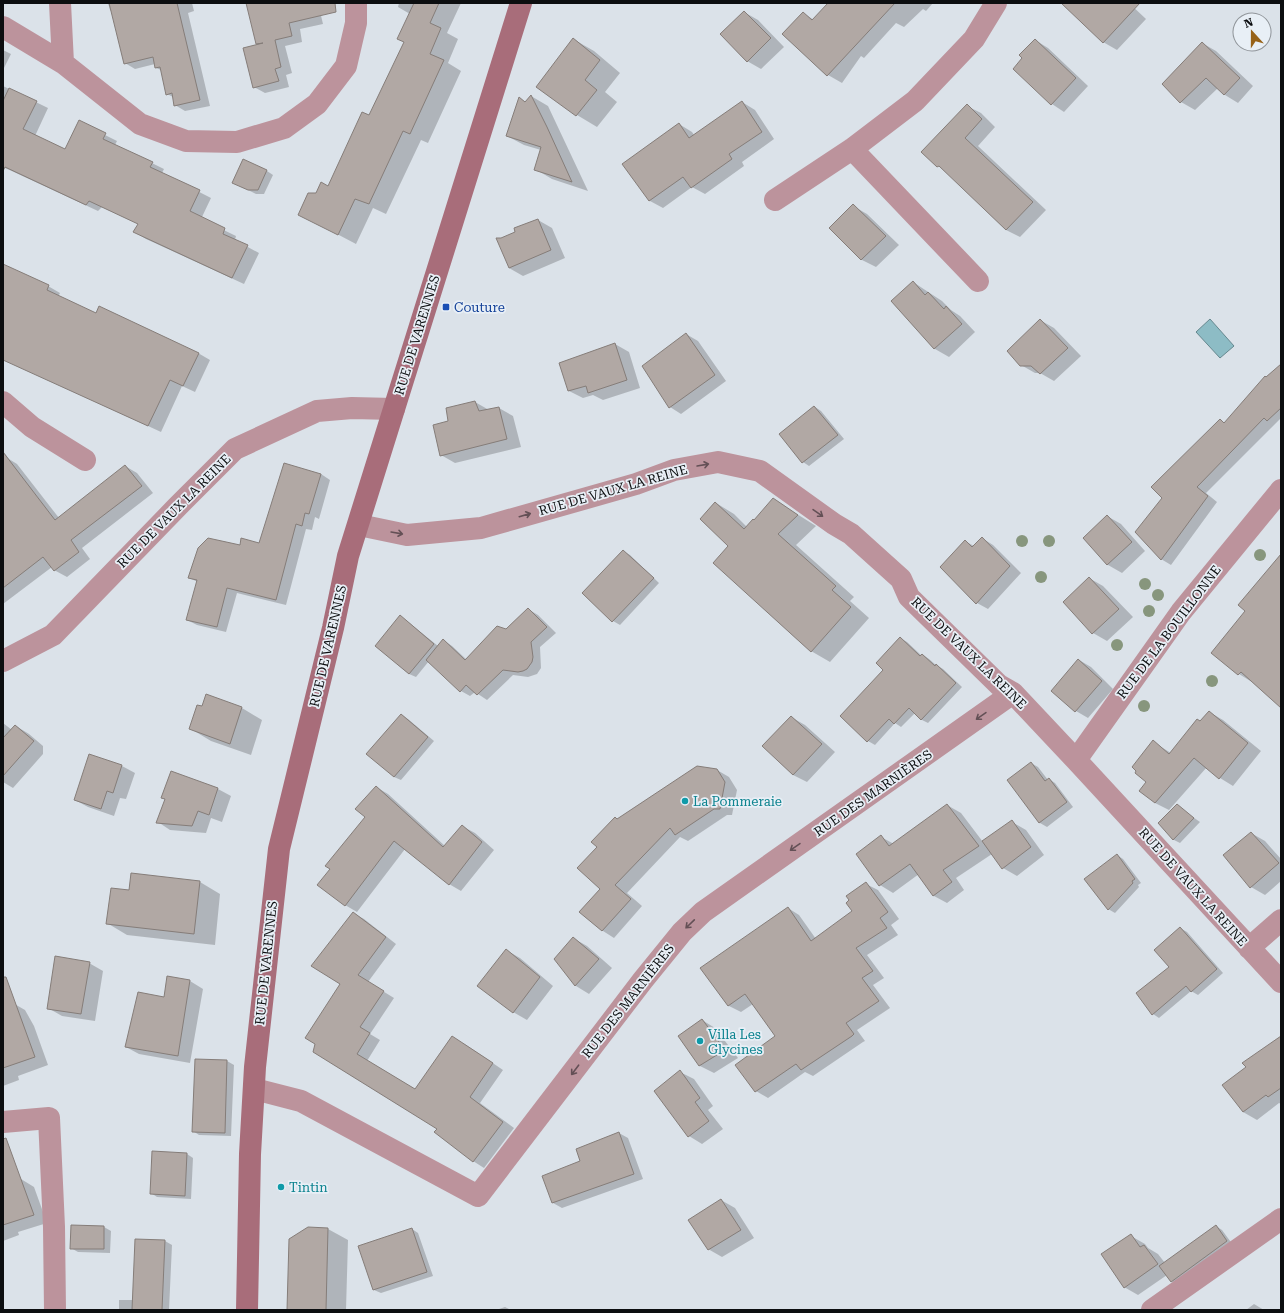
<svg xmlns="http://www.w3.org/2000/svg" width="1284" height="1313" font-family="'Roboto Serif',serif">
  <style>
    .water { fill: #8dbcc5; stroke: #66888f }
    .shadow { fill: #0003 }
    .building { fill: #b1a8a4; stroke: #857d79 }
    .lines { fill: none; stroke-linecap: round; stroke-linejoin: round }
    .street { stroke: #bc939c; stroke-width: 22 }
    .secondary { stroke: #a86d7a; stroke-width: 22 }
    .tree { fill: #87967d }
    .oneway { stroke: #645056 }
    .transit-dot { fill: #1a4fb4; stroke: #e8eff6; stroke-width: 1.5 }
    .culture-dot { fill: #0f9aa8; stroke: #e8eff6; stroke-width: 1.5 }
    .labels { text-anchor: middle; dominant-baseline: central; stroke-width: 3.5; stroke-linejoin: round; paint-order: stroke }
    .transit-label { font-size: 13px; fill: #164399; stroke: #e8eff6; text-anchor: start }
    .street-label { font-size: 13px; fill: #0c0e10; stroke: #e8eff6 }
    .culture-label { font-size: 13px; fill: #0d838f; stroke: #e8eff6; text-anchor: start }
  </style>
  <rect width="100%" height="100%" fill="#dbe2e9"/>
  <!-- water -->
  <path class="water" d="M1210 319 1234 346 1220 358 1196 332Z"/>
  <!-- shadow -->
  <path class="shadow" d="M108 3H192L194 11 188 13 210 106 185 111 175 105 173 97 167 94 161 70 156 68 155 64 135 69 125 63 112 12 110 10Z
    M247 3H318L323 24 300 29 302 42 285 46 292 73 286 75 289 87 265 93 254 87 259 45 257 44Z
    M399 3H461L447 33 458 39 448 63 461 71 428 143 421 140 386 214 373 208 356 244 299 214 317 194 329 187 370 117 405 42 410 14 398 7Z
    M834 3H933L926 11 923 9 904 27 896 23 864 58 861 56 842 83 828 75 784 34 803 13 814 20Z
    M1063 3H1129L1146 19 1117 50 1103 42Z
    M744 12 758 20 784 47 761 69 747 61Z
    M573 39 594 51 620 73 605 92 617 102 597 127 577 115Z
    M1035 40 1048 48 1088 86 1064 112 1052 104Z
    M1202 43 1216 51 1253 86 1238 103 1225 95 1218 88 1195 110 1181 102 1163 84Z
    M3 50 11 54 3 70Z
    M3 86 48 108 35 136 66 150 79 122 117 141 115 145 164 169 162 173 211 198 201 219 236 236 235 240 259 253 244 284 146 239 135 232 139 224 102 207 98 211 3 167Z
    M531 96 548 106 588 191 552 179 535 169 541 150 524 145 507 136 519 98 526 102Z
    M742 102 755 110 774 139 742 162 744 166 705 194 692 187 663 208 650 201 623 164 679 124 692 132 694 135Z
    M967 106 981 113 995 127 978 146 1046 210 1020 237 1006 230 946 171 938 166Z
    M267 171 273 175 264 194H256L240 186Z
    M853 206 867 214 899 245 876 267 862 260 831 228Z
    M538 220 552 228 565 258 523 276 509 268 517 233Z
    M3 265 48 286 60 293 58 297 96 315 198 353 210 360 195 392 182 386 161 432 3 359Z
    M913 282 942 301 951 310 960 316 975 332 949 357 935 349 892 301Z
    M1040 320 1054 328 1081 356 1054 381 1040 373H1035L1021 365Z
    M686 334 698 341 726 381 681 414 670 407Z
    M615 344 629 352 640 388 603 400 593 395 583 398 569 391Z
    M1281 366V418L1206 493 1217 502 1171 565 1161 559 1163 498 1220 420 1225 423 1267 378Z
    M475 402 489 410 499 408 513 416 521 447 455 463 441 455 449 421Z
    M815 407 821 411 844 439 809 466 803 462Z
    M3 451 9 459 17 464 59 518 125 466 137 473 153 493 82 548 90 559 67 577 54 570 52 567 3 604Z
    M321 474 330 480 319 519 315 517 312 530 306 529 286 605 237 593 226 632 197 625 187 620 198 582 189 578 240 546 260 544Z
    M773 499 816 526 796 545 854 597 850 601 869 618 830 662 811 651 729 546 716 503 734 514 747 527 755 521Z
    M1107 516 1121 524 1145 551 1122 573 1108 565 1084 538Z
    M982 538 993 545 1021 573 988 609 977 603 965 541 974 546Z
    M623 551 630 555 659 583 620 625 613 621Z
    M1281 556V707L1252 681V682L1239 674 1212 653 1246 611Z
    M1089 578 1103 586 1133 617 1107 641 1093 633Z
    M528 609 538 615 556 633 540 647 541 668 537 674 528 677 513 675 487 700 475 692 470 696 461 691 429 661 416 677 409 674 376 646 400 617 407 621 438 646 443 640 452 646 467 660 506 630Z
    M900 638 907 642 922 656 923 655 929 659 936 665 943 669 962 687 928 723 922 720 915 713 901 727 895 723 875 745 868 741 841 716 885 669Z
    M1079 660 1091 667 1113 689 1088 718 1076 711 1053 691Z
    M242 708 262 720 251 755 211 741 191 729Z
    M1209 712 1223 720 1261 751 1233 786 1220 778 1207 767 1169 810 1155 803 1148 782 1153 742 1171 753Z
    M402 715 408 719 434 741 401 780 394 777Z
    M791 717 805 725 835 752 807 782 793 775 764 746Z
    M3 723 12 730 16 726 29 734 43 746V754L13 788 3 782Z
    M1031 763 1038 767 1048 780 1049 779 1055 783 1073 807 1047 827 1040 823 1008 781Z
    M122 766 135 773 126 799 120 798 114 816 88 807 75 800Z
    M717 770 729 777 737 790 732 815H727L688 841 680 837 627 893 642 906 614 938 603 931 581 912 601 889 598 847 618 820Z
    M171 772 218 789 231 796 222 822 211 818 206 833 170 830 158 822 166 800 162 797Z
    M376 787 388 794 445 846 462 826 475 833 494 850 461 891 449 884 405 849 357 912 345 905 331 869 366 817Z
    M947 805 961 813 983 842 1012 822 1026 830 1044 855 1017 876 1003 868 992 854 956 878 964 890 947 903 934 896 919 874 893 893 880 885 857 854 881 837 894 844Z
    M1177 806 1200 822 1180 843 1174 840 1159 823Z
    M1251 833 1265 841 1281 859V881L1265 895 1251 887Z
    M1117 855 1123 859 1141 883 1138 885 1139 887 1115 913 1108 909Z
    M200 882 220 894 215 945 127 935 107 923 130 892Z
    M866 884 878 890 899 919 891 925 898 935 867 955 884 978 873 985 890 1008 857 1030 865 1041 863 1042 813 1076 805 1072 768 1098 756 1091 737 1065 777 1036 753 1004 741 1012 729 1006 702 969 788 908 799 915 816 939 853 911Z
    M353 913 364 919 396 944 368 982 394 998 370 1034 380 1040 367 1061 415 1090 463 1043 503 1070 480 1103 514 1128 484 1168 473 1161 438 1129 314 1052 341 984Z
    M1180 928 1187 932 1223 973 1198 995 1191 991 1159 1018 1153 1014 1171 967Z
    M573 938 587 946 612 968 589 994 576 986 556 959Z
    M506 950 520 958 553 986 527 1020 513 1012Z
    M89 963 103 971 95 1021 62 1016 48 1008Z
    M168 977 190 981 203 989 190 1063 139 1054 126 1047 164 998Z
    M11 1002 25 1010 34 1026 48 1065 18 1076 19 1080 3 1086V1005Z
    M702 1020 715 1028 738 1058 714 1073 700 1066 679 1037Z
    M1281 1043V1104L1279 1103 1257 1120 1243 1112Z
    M196 1060 227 1061 234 1065 231 1136 199 1135 193 1131Z
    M680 1072 694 1079 713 1106 708 1110 723 1129 702 1144 689 1136Z
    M619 1133 628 1138 643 1179 562 1208 553 1203 581 1162Z
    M187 1154 193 1158 191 1199 157 1197 151 1193Z
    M21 1179 34 1187 47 1223 18 1232 19 1235 3 1241V1186Z
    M721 1200 735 1208 754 1238 722 1257 708 1249Z
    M72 1226 104 1227 111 1231 110 1253 78 1252 71 1248Z
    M1216 1226 1222 1230 1233 1245 1178 1285 1171 1281 1167 1275 1138 1295 1124 1287 1131 1236 1145 1244 1148 1248 1158 1254 1165 1263Z
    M328 1229 348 1240 346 1310H288Z
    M412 1229 418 1233 433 1276 381 1293 374 1290Z
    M136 1240 165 1241 172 1245 169 1310H119V1300H133Z
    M1254 1304 1264 1310H1246Z
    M505 1307 511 1310H496Z"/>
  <!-- building -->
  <path class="building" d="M109 3H177L200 100 174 106 172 93 166 95 160 67 155 68 153 57 124 64Z
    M246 3H335L336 12 289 23 292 36 275 40 281 67 275 69 279 81 253 88 243 48 263 43 256 44Z
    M414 3H439L430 23 441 28 430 54 444 60 410 134 403 131 369 204 355 199 338 235 298 215 308 193H316L321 182 328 186 362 112 369 115 404 42 397 39Z
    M828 3H895L827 76 782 34 803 12 812 20Z
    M1061 3H1140L1103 43Z
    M744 11 771 38 747 62 720 34Z
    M573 38 600 60 585 80 597 90 576 116 536 87Z
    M1035 39 1076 78 1051 105 1013 69 1022 58 1019 55Z
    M1202 42 1240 78 1224 95 1206 78 1180 103 1162 84Z
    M9 88 37 101 23 129 65 149 79 120 106 133 103 139 153 162 150 167 200 190 190 211 225 228 223 234 248 245 232 278 133 232 138 224 89 201 86 205 5 167 3 171V101Z
    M531 95 547 127 572 182 534 170 541 147 506 136 519 97 525 102Z
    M742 101 762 132 729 154 732 159 691 188 683 177 649 201 622 164 679 123 689 138Z
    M967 104 982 119 965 138 1033 202 1006 230 939 166 937 167 921 152Z
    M243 159 267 170 258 190H248L232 183Z
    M853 204 886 236 861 260 829 228Z
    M538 219 551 250 509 268 496 238H501L515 232 514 228Z
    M3 264 49 285 47 290 96 313 99 306 199 353 183 386 170 380 148 426 3 360Z
    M913 281 925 295 928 292 944 309 946 306 962 324 934 349 891 301Z
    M1040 319 1068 348 1040 374 1031 366H1020L1007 351Z
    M686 333 715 375 669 408 642 366Z
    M615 343 627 380 588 393 586 386 568 391 559 363Z
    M1281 364V408L1267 421 1264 418 1197 487 1208 496 1161 560 1135 532 1162 498 1151 487 1220 419 1224 423 1265 376 1266 377Z
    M475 401 479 411 499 407 507 439 440 456 433 425 448 421 446 408Z
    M814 406 838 435 802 463 779 434Z
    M3 452 55 520 125 465 142 486 71 540 79 552 54 571 43 557 3 588Z
    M284 463 321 474 309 514 305 513 302 526 296 524 276 600 227 588 217 627 186 620 197 580 188 578 198 548 208 538 240 545 241 538 259 543Z
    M773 498 798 515 778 534 836 586 832 590 851 607 811 652 713 563 728 546 700 519 715 502 744 529 753 519 754 520Z
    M1107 515 1132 542 1107 565 1083 538Z
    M982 537 1010 566 976 604 940 567 965 540 972 547Z
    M623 550 654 578 612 622 582 593Z
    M1281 554V708L1241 672 1238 675 1211 653 1245 611 1238 605Z
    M1089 577 1119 609 1092 634 1063 602Z
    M528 608 547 627 531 642 533 657 532 662 527 669 523 671 518 672 503 670 477 695 466 685 460 692 426 660 443 639 465 660 497 626 506 629Z
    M400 615 434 644 409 674 375 646Z
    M900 637 920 656 922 654 935 666 936 664 956 683 921 720 909 708 894 724 889 719 867 742 840 716 883 670 876 663Z
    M1078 659 1102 681 1075 712 1051 691Z
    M206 694 242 707 230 744 189 729 197 705 202 706Z
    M1209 711 1248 743 1219 779 1194 758 1155 803 1139 791 1146 782 1135 773 1136 771 1132 767 1153 740 1169 754 1197 719 1200 721Z
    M401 714 428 737 394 777 366 754Z
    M791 716 822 744 793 775 762 746Z
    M15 725 34 741 3 776V738Z
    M89 754 122 765 113 793 107 791 101 809 74 800Z
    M1031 762 1045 781 1049 778 1067 802 1039 823 1007 780Z
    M697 766 717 769 725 782 720 809H714L675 835 670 828 615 885 631 899 602 931 579 912 600 889 577 868 597 847 591 842 615 817 617 819Z
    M171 771 218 788 209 815 198 811 192 826 156 823 165 799 161 798Z
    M376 786 443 847 462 825 482 842 449 885 394 841 345 906 317 885 330 869 325 866 365 817 355 809Z
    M947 804 979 846 943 870 952 882 933 896 910 864 879 886 856 854 881 835 889 846Z
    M1177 804 1194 818 1173 840 1158 823Z
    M1012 820 1031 847 1002 869 982 841Z
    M1251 832 1279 863 1250 888 1223 855Z
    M1117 854 1135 879 1132 881 1133 883 1108 910 1084 879Z
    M131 873 200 881 194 934 106 924 111 888 129 890Z
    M866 882 888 912 880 918 887 928 856 948 873 971 862 978 879 1001 846 1023 854 1034 852 1036 801 1070 796 1064 755 1092 735 1065 775 1036 745 994 728 1006 700 968 788 907 811 941 852 911 846 903 849 900 846 896Z
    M353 912 386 937 358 975 384 991 360 1027 370 1033 357 1054 415 1089 452 1036 493 1063 470 1097 503 1122 473 1162 434 1132 437 1129 313 1052 315 1044 305 1038 340 984 311 966Z
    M1180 927 1217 969 1191 992 1186 986 1152 1015 1136 993 1169 967 1154 950Z
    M573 937 599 959 575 986 554 959Z
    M506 949 540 977 513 1013 477 986Z
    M55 956 90 962 81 1014 47 1009Z
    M167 976 190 980 178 1056 125 1047 138 992 164 997Z
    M3 977H6L35 1057 3 1068Z
    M702 1019 725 1050 699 1066 678 1036Z
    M1281 1036V1088L1268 1097 1266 1095 1243 1112 1222 1085 1246 1067 1242 1063Z
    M195 1059 227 1060 225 1133 192 1132Z
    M680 1070 700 1098 695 1102 709 1121 688 1137 654 1091Z
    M619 1132 634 1174 552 1203 542 1176 580 1161 576 1149Z
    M6 1138 34 1215 3 1225V1139Z
    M152 1151 187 1153 185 1196 150 1194Z
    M721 1199 741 1230 708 1250 688 1220Z
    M71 1225 104 1226V1249H70Z
    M1216 1225 1227 1241 1171 1282 1159 1266Z
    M308 1227 328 1228 326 1310H287L289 1239Z
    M412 1228 427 1272 373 1290 358 1246Z
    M1131 1234 1140 1247 1144 1245 1158 1264 1124 1288 1101 1254Z
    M135 1239 165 1240 162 1310H132Z"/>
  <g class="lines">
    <!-- street -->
    <path class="street" d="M60 3 63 63
      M3 27 63 63 140 124 186 141 237 142 284 128 317 104 346 66 356 23V3
      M852 149 978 281
      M775 200 852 149 915 101 974 39 996 3
      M3 402 32 427 85 460
      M359 525 407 535 481 528 636 484 674 470 718 462 760 471 834 524 851 534 901 579 909 597 999 685 1013 693 1076 760 1281 982
      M3 661 53 635 177 507 235 449 317 411 352 408 394 409
      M1076 760 1181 612 1281 490
      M1249 948 1281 920
      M254 1089 301 1101 478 1196 643 980 682 932 703 912 1013 693
      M3 1122 49 1118 54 1227 55 1310
      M1152 1310 1281 1219"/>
    <!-- secondary -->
    <path class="secondary" d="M247 1310 250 1154 255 1067 279 849 333 628 348 556 521 3"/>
  </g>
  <!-- trees -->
  <g class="tree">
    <circle cx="1022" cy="541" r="6"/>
    <circle cx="1049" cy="541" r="6"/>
    <circle cx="1260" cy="555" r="6"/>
    <circle cx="1041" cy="577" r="6"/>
    <circle cx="1145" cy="584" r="6"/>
    <circle cx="1158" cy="595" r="6"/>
    <circle cx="1149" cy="611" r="6"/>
    <circle cx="1117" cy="645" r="6"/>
    <circle cx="1212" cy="681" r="6"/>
    <circle cx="1144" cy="706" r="6"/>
  </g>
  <!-- one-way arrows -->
  <defs><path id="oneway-shaft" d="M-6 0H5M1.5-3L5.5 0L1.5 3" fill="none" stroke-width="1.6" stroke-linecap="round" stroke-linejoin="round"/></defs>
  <g class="oneway">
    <use href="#oneway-shaft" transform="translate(703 465) rotate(-10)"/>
    <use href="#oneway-shaft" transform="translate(818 513) rotate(35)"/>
    <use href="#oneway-shaft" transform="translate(525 515) rotate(-16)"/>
    <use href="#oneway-shaft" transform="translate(397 533) rotate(10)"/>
    <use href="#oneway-shaft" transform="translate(981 716) rotate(145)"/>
    <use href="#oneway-shaft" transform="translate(795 847) rotate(145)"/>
    <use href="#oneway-shaft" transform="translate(690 924) rotate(136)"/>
    <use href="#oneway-shaft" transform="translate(575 1070) rotate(127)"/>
  </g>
  <!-- markers -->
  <rect class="transit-dot" x="442" y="303" width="8" height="8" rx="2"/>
  <g class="culture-dot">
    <circle cx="685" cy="801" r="4"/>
    <circle cx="700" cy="1041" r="4"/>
    <circle cx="281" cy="1187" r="4"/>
  </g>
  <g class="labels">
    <!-- transit labels -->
    <g class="transit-label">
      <text x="454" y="307">Couture</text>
    </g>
    <!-- street labels -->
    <g class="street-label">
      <text transform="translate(417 335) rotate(-73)">RUE DE VARENNES</text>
      <text transform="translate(613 490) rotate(-16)">RUE DE VAUX LA REINE</text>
      <text transform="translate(174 511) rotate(-45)">RUE DE VAUX LA REINE</text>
      <text transform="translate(1169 632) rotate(-53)">RUE DE LA BOUILLONNE</text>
      <text transform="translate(328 646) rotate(-77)">RUE DE VARENNES</text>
      <text transform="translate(969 653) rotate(44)">RUE DE VAUX LA REINE</text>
      <text transform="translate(873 793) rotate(-35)">RUE DES MARNIÈRES</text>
      <text transform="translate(1193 887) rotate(48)">RUE DE VAUX LA REINE</text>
      <text transform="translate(266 963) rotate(-84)">RUE DE VARENNES</text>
      <text transform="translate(628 1001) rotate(-52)">RUE DES MARNIÈRES</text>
    </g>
    <!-- culture labels -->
    <g class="culture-label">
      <text x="693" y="801">La Pommeraie</text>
      <text x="708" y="1034">Villa Les<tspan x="708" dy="15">Glycines</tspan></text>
      <text x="289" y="1187">Tintin</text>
    </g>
  </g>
  <!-- border -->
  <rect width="1284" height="1313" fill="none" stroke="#0c0e10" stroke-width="8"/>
  <!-- north arrow -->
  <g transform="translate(1252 32) rotate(339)"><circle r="19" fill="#e8eff6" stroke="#90959a"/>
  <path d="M0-3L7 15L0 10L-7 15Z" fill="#976218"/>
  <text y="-6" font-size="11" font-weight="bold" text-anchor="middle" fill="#0c0e10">N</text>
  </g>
</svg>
